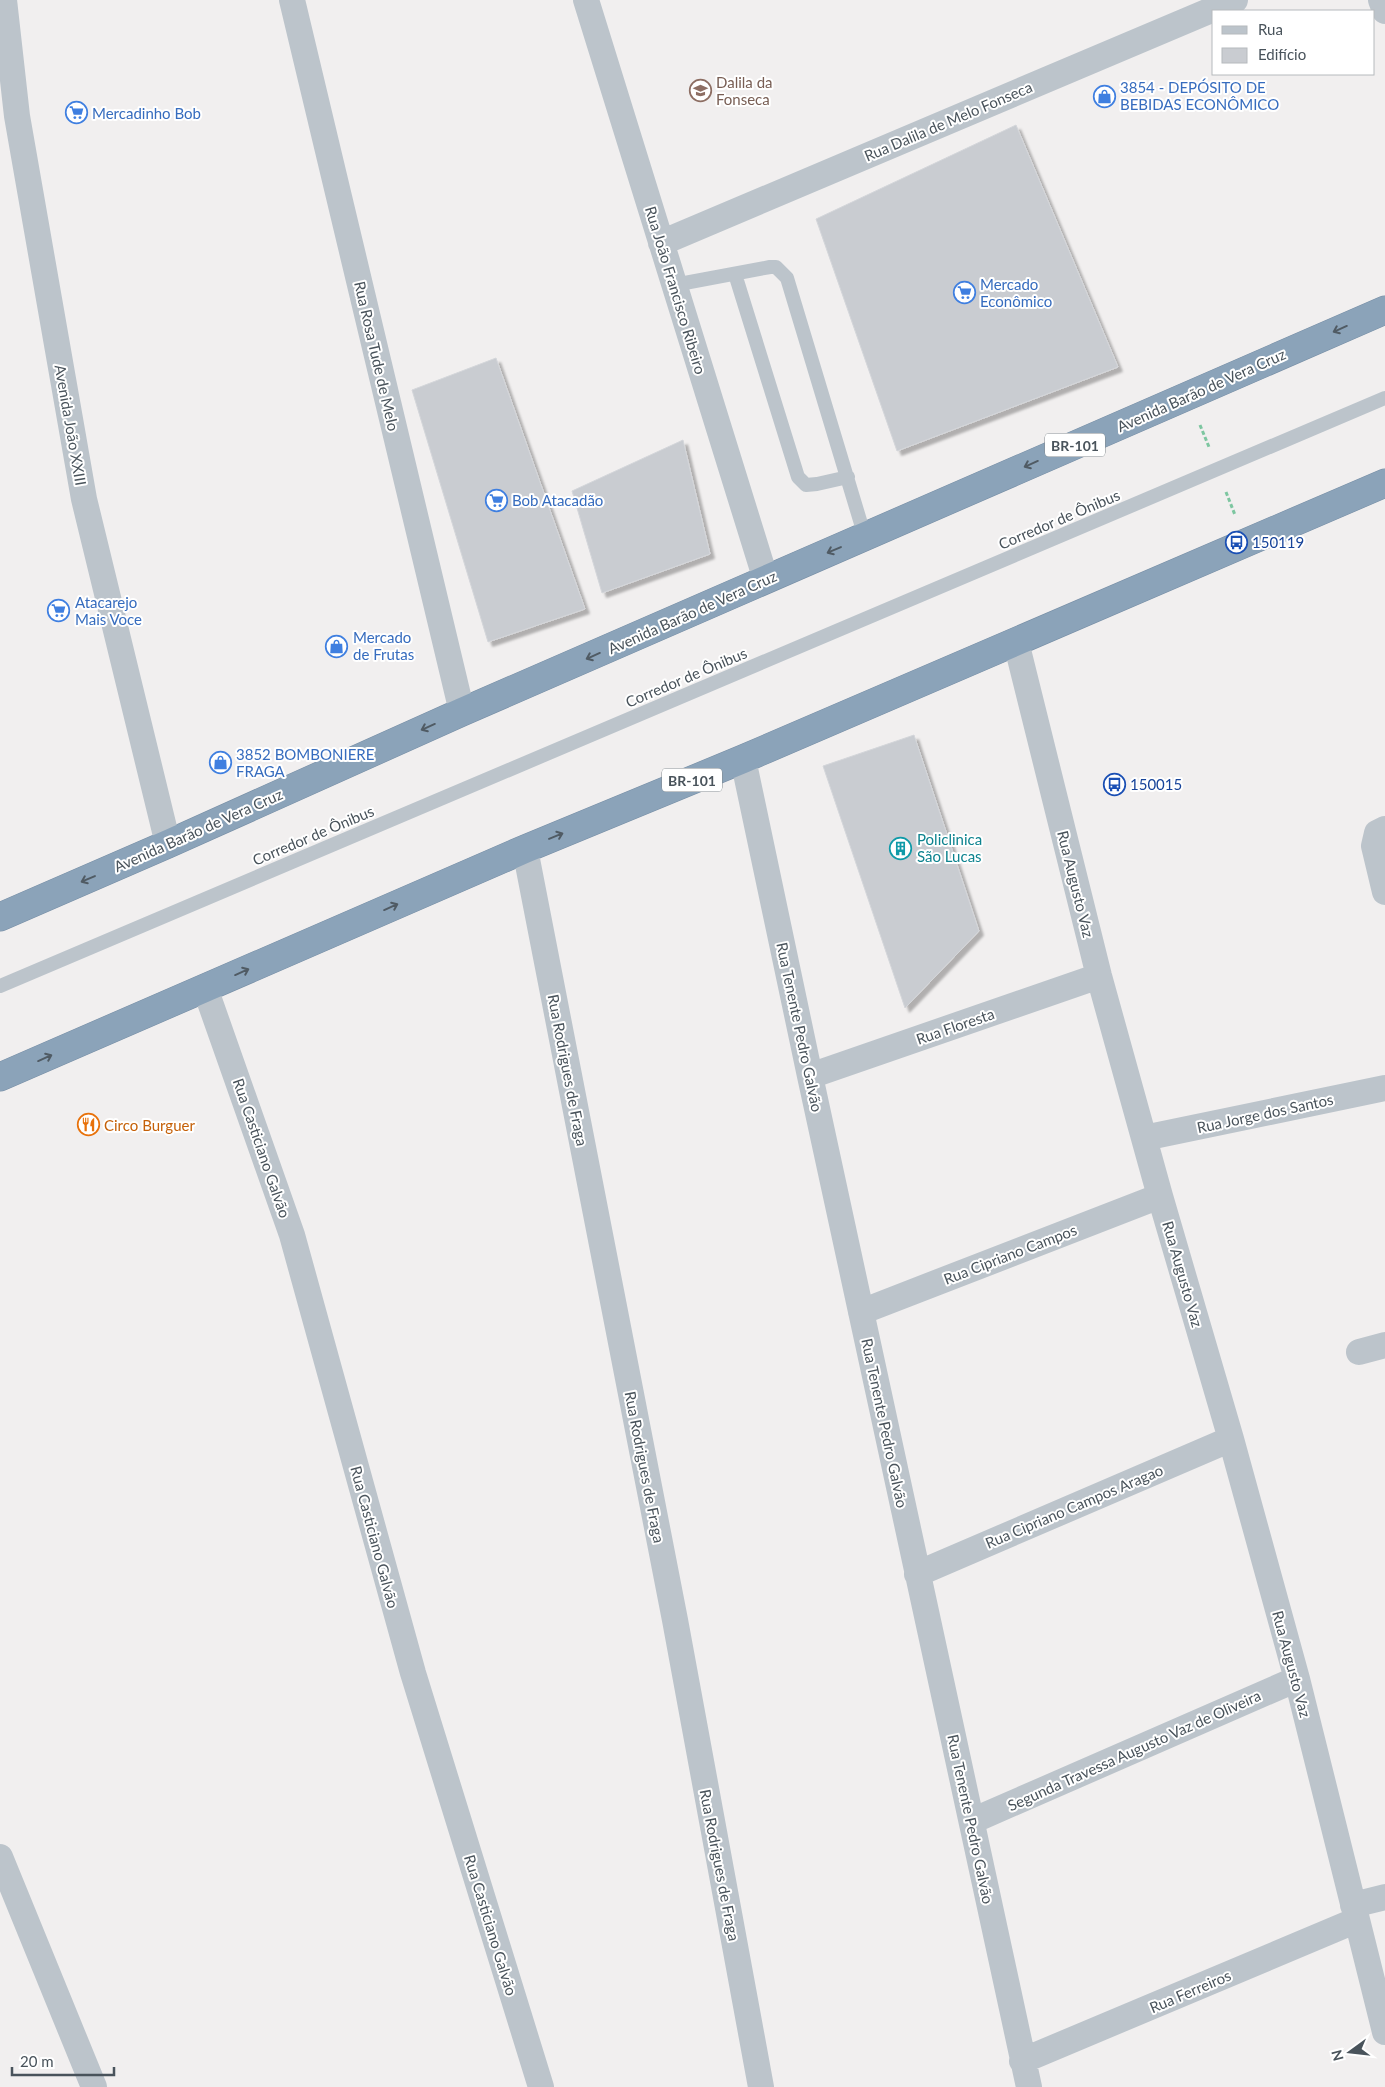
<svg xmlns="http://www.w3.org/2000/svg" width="1385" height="2087" font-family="Lato,sans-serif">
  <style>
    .building { fill: #c9ccd1; stroke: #d4d6da; filter: url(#shadow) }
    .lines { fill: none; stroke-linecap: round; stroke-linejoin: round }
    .highway-casing { stroke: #778ea5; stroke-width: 29 }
    .path { stroke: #7dc6a0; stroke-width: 3; stroke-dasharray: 4 2.5; stroke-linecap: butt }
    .lane { stroke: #bcc4cb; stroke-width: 14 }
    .street { stroke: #bcc4cb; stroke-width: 26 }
    .highway { stroke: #8ba3b9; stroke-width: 28 }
    .oneway { stroke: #505b64 }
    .labels { text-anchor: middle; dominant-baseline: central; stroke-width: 4; stroke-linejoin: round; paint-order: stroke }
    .shield { fill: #fff; stroke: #80878c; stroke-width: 1 }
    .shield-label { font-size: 14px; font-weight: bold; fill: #49535b }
    .education-label { font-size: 15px; fill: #785e54; stroke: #fff; text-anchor: start }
    .shop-label { font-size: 15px; fill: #366cbe; stroke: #fff; text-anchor: start }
    .street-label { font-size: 15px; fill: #49535b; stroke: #fff }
    .transit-label { font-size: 15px; fill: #164399; stroke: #fff; text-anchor: start }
    .culture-label { font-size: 15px; fill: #0d838f; stroke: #fff; text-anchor: start }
    .food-label { font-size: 15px; fill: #c56008; stroke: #fff; text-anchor: start }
  </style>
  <defs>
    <filter id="shadow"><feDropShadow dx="4.5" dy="4.5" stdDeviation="1" flood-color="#0004"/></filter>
  </defs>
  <rect width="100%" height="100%" fill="#f1efef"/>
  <!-- building -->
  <path class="building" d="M1016 125 1118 367 897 451 816 219Z
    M496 358 585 609 488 642 412 390Z
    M683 440 710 554 602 593 572 491Z
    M914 735 979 931 905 1008 823 766Z"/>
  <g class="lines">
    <defs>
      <path id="highway" d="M0 917 168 844 462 712 1385 310
        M0 1077 525 849 743 759 1385 483"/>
    </defs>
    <!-- highway casing -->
    <use href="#highway" class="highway-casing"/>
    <!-- path -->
    <path class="path" d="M1200 425 1209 447
      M1226 492 1235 515"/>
    <!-- lane -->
    <path class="lane" d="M735 274 798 477 806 485 817 484 848 477
      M674 285 770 267H776L787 278 865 537
      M0 986 1385 398"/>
    <!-- street -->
    <path class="street" d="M4 0 17 116 84 499 168 844
      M292 0 462 712
      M586 0 766 580
      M1381 0 1385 11
      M661 243 1235 0
      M1016 642 1099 976 1160 1196 1231 1439 1297 1679 1385 2032
      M743 759 810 1076 1029 2087
      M1385 829 1377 833 1374 846 1385 892
      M525 849 675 1620 761 2087
      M205 988 292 1235 413 1673 541 2087
      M810 1076 1099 976
      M1144 1138 1385 1088
      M861 1312 1160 1196
      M1359 1352 1385 1345
      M917 1574 1231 1439
      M972 1821 1297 1679
      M0 1857 94 2087
      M1353 1905 1385 1897
      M1022 2061 1357 1920"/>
    <!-- highway -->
    <use href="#highway" class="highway"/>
  </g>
  <!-- one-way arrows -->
  <defs><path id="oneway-shaft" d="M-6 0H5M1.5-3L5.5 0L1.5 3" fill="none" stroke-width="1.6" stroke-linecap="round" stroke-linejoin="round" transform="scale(1.25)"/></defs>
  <g class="oneway">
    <use href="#oneway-shaft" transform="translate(1340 329) rotate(156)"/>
    <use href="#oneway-shaft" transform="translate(1031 464) rotate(156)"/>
    <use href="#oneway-shaft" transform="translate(834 550) rotate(157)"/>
    <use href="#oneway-shaft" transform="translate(593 656) rotate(156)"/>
    <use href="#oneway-shaft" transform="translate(428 727) rotate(156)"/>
    <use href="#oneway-shaft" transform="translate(556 836) rotate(-22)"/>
    <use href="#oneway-shaft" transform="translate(88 879) rotate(157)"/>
    <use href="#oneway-shaft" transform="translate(391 907) rotate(-24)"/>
    <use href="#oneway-shaft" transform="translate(242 972) rotate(-24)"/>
    <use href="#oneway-shaft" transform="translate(45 1058) rotate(-24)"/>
  </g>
  <!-- icons -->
  <defs>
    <symbol id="school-ring" viewBox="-11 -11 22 22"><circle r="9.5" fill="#fff" stroke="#8d6e63" stroke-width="1.5"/><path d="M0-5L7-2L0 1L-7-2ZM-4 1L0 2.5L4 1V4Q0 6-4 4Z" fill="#8d6e63"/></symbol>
    <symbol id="shop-ring" viewBox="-11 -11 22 22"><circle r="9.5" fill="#fff" stroke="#3f7fe0" stroke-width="1.5"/><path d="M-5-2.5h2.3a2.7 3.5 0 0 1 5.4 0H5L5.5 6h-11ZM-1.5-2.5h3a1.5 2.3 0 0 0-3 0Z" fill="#3f7fe0"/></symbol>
    <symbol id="supermarket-ring" viewBox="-11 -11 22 22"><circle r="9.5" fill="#fff" stroke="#3f7fe0" stroke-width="1.5"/><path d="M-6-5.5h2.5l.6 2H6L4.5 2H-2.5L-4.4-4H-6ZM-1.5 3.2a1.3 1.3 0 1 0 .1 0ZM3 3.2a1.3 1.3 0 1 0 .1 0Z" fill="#3f7fe0"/></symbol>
    <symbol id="bus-ring" viewBox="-11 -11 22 22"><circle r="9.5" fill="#fff" stroke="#1a4fb4" stroke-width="1.5"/><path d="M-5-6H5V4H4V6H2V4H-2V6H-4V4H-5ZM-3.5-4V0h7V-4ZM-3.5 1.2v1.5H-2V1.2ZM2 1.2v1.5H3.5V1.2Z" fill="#1a4fb4"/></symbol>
    <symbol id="building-ring" viewBox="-11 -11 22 22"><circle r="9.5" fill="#fff" stroke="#0f9aa8" stroke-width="1.5"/><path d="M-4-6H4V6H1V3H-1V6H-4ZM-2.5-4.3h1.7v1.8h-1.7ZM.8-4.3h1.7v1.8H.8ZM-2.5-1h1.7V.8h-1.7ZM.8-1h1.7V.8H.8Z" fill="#0f9aa8"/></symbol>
    <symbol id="restaurant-ring" viewBox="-11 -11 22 22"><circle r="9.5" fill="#fff" stroke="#e8710a" stroke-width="1.5"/><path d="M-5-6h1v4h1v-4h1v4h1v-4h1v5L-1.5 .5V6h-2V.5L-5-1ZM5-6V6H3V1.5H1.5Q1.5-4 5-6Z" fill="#e8710a"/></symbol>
  </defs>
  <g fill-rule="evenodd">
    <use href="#school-ring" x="688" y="78" width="25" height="25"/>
    <use href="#shop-ring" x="1092" y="84" width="25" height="25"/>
    <use href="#supermarket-ring" x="64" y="100" width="25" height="25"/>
    <use href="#supermarket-ring" x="952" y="280" width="25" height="25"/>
    <use href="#supermarket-ring" x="484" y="488" width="25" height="25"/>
    <use href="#bus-ring" x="1224" y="530" width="25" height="25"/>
    <use href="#supermarket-ring" x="46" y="598" width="25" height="25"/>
    <use href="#shop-ring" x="324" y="634" width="25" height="25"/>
    <use href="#shop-ring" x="208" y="750" width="25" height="25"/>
    <use href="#bus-ring" x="1102" y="772" width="25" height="25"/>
    <use href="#building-ring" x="888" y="836" width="25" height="25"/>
    <use href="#restaurant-ring" x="76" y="1112" width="25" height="25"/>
  </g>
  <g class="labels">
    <!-- shield labels -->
    <g class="shield">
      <rect x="1045" y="433.5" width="60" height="23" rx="4"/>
      <rect x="662" y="768.5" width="60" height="23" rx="4"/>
    </g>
    <g class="shield-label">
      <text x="1075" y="445">BR-101</text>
      <text x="692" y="780">BR-101</text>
    </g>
    <!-- education labels -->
    <g class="education-label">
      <text x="716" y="82">Dalila da<tspan x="716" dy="17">Fonseca</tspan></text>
    </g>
    <!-- shop labels -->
    <g class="shop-label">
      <text x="1120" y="87">3854 - DEPÓSITO DE<tspan x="1120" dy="17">BEBIDAS ECONÔMICO</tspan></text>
      <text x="92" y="113">Mercadinho Bob</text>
      <text x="980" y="284">Mercado<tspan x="980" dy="17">Econômico</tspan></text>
      <text x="512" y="500">Bob Atacadão</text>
      <text x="75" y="602">Atacarejo<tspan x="75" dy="17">Mais Voce</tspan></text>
      <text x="353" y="637">Mercado<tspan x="353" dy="17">de Frutas</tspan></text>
      <text x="236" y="754">3852 BOMBONIERE<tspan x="236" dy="17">FRAGA</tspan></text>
    </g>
    <!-- street labels -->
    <g class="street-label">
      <text transform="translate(948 121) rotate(-23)">Rua Dalila de Melo Fonseca</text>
      <text transform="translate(676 290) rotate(73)">Rua João Francisco Ribeiro</text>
      <text transform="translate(377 356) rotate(77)">Rua Rosa Tude de Melo</text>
      <text transform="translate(1201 390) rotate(-24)">Avenida Barão de Vera Cruz</text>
      <text transform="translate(71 425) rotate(80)">Avenida João XXIII</text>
      <text transform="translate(1059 519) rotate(-23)">Corredor de Ônibus</text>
      <text transform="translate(692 612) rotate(-24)">Avenida Barão de Vera Cruz</text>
      <text transform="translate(686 677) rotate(-23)">Corredor de Ônibus</text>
      <text transform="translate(198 830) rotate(-24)">Avenida Barão de Vera Cruz</text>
      <text transform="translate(313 835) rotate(-23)">Corredor de Ônibus</text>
      <text transform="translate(1076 884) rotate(76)">Rua Augusto Vaz</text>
      <text transform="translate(955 1026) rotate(-19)">Rua Floresta</text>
      <text transform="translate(800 1027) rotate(78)">Rua Tenente Pedro Galvão</text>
      <text transform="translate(568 1070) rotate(79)">Rua Rodrigues de Fraga</text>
      <text transform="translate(1265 1113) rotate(-12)">Rua Jorge dos Santos</text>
      <text transform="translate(262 1148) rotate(71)">Rua Casticiano Galvão</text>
      <text transform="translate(1010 1254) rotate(-21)">Rua Cipriano Campos</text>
      <text transform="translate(1183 1274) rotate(74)">Rua Augusto Vaz</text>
      <text transform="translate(885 1423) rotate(78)">Rua Tenente Pedro Galvão</text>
      <text transform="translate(645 1467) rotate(79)">Rua Rodrigues de Fraga</text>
      <text transform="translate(1074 1506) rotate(-23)">Rua Cipriano Campos Aragao</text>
      <text transform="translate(375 1537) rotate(75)">Rua Casticiano Galvão</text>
      <text transform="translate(1292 1664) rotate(75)">Rua Augusto Vaz</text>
      <text transform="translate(1134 1750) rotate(-24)">Segunda Travessa Augusto Vaz de Oliveira</text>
      <text transform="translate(971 1819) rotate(78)">Rua Tenente Pedro Galvão</text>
      <text transform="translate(720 1865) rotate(79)">Rua Rodrigues de Fraga</text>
      <text transform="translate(491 1925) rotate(73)">Rua Casticiano Galvão</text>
      <text transform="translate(1190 1991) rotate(-23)">Rua Ferreiros</text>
    </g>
    <!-- transit labels -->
    <g class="transit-label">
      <text x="1252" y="542">150119</text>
      <text x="1130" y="784">150015</text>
    </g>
    <!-- culture labels -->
    <g class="culture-label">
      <text x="917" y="839">Policlinica<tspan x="917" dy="17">São Lucas</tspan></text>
    </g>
    <!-- food labels -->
    <g class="food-label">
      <text x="104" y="1125">Circo Burguer</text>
    </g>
  </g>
  <!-- legend -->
  <rect x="1212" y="10" width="162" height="65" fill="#ffffff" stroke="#b6babd"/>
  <rect x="1222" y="26" width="25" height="8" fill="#bcc4cb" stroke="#b6babd"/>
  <text x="1258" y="35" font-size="15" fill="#49535b">Rua</text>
  <rect x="1222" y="48" width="25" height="15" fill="#c9ccd1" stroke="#b6babd"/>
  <text x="1258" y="60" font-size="15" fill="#49535b">Edifício</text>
  <!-- north arrow -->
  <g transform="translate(1350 2052) rotate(255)" stroke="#ffffff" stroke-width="4" paint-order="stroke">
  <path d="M0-4L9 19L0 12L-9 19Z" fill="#49535b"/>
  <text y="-8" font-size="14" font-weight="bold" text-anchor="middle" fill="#49535b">N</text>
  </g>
  <!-- scale -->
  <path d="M12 2067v8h102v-8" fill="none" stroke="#49535b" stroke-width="2.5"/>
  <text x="20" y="2067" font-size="15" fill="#49535b" stroke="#ffffff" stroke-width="4" paint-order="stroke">20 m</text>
</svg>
